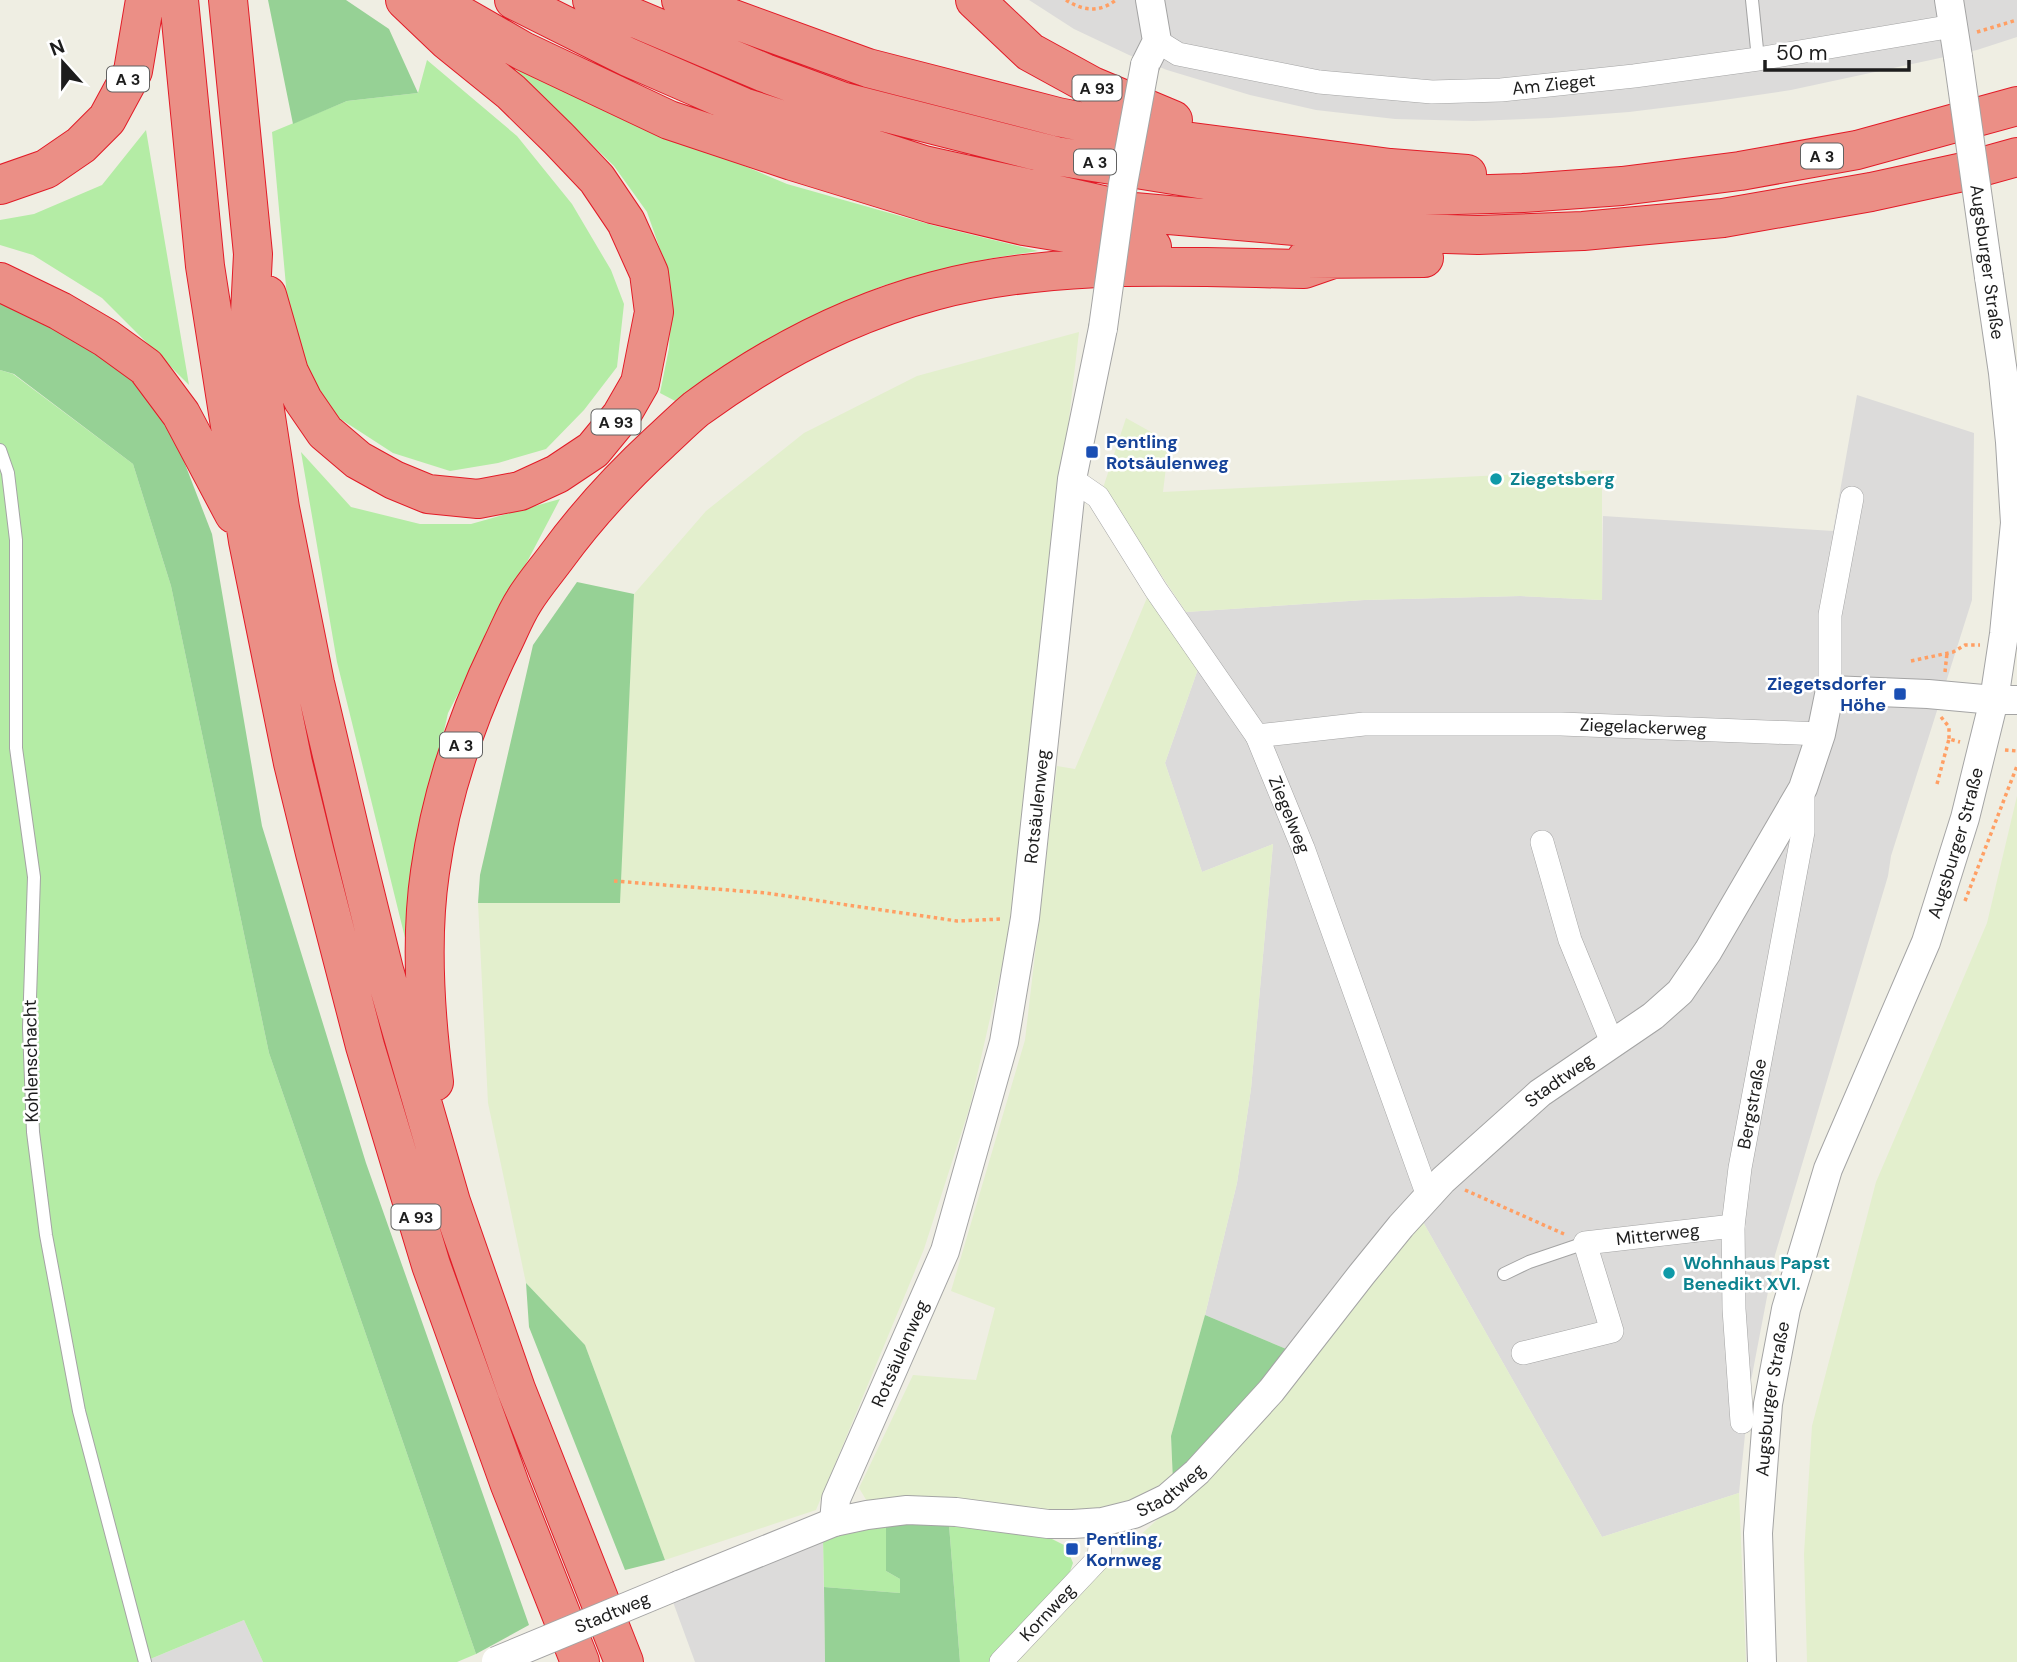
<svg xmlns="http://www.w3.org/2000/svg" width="2017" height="1662" font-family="'DM Sans',sans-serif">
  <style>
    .residential { fill: #dcdbda }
    .farmland { fill: #e3efcd }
    .grass { fill: #b4eca5 }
    .forest { fill: #96d195 }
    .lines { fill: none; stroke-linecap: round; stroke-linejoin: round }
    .service-casing { stroke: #a4a4a4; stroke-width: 14 }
    .minor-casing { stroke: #a4a4a4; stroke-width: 24 }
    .tertiary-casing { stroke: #a4a4a4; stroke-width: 30 }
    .motorway-casing { stroke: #e21b27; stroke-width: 40 }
    .path { stroke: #ff9f64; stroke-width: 3.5; stroke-dasharray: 3.5 3.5; stroke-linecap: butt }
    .service { stroke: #fff; stroke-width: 12 }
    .minor { stroke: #fff; stroke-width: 23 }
    .tertiary { stroke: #fff; stroke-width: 28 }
    .motorway { stroke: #eb8f86; stroke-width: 38 }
    .tertiary-bridge-casing { stroke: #a4a4a4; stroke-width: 30; stroke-linecap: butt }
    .tertiary-bridge { stroke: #fff; stroke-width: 28 }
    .transit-dot { fill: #1a4fb4; stroke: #fff; stroke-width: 2.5 }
    .culture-dot { fill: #0f9aa8; stroke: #fff; stroke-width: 2.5 }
    .labels { text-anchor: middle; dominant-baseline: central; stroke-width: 5; stroke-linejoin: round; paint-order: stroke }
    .shield { fill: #fff; stroke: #616161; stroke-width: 2 }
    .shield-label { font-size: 16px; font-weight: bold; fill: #1d1d1d }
    .street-label { font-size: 18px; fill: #1d1d1d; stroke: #fff }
    .transit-label { font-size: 18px; font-weight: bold; fill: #164399; stroke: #fff; text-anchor: start }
    .culture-label { font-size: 18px; font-weight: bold; fill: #0d838f; stroke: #fff; text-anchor: start }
  </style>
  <rect width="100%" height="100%" fill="#efeee3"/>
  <!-- residential -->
  <path class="residential" d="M1029 0H2017V37L1977 50 1926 61 1791 90 1710 102 1629 112 1550 118 1473 121 1395 119 1316 110 1250 95 1167 70 1129 55 1074 29Z
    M1857 395 1974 433 1972 600 1891 856 1888 876 1775 1255 1750 1386 1739 1493 1602 1537 1423 1222 1310 1359 1205 1315 1237 1183 1251 1089 1273 844 1202 872 1165 763 1199 666 1201 655 1186 612 1364 600 1520 596 1602 600 1603 516 1833 531Z
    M823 1538 825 1662H695L673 1602Z
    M244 1620 263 1662H143Z"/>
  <!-- farmland -->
  <path class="farmland" d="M1079 332 1010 931 970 1106 924 1249 816 1510 665 1560 585 1345 526 1283 488 1103 478 903H619L634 594 706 511 804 433 917 376Z
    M1126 418 1169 442 1163 492 1602 470V600L1520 596 1364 600 1186 612 1103 488Z
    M1149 593 1199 666 1165 763 1202 872 1273 844 1251 1089 1237 1183 1205 1315 1171 1436 1173 1482 1123 1506 1085 1512 868 1503 859 1488 913 1375 976 1380 995 1308 951 1291 1025 1040 1057 766 1075 769Z
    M2017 796V1662H1807L1804 1554 1812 1426 1876 1182 1987 923Z
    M1423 1222 1602 1537 1739 1493 1746 1662H1009L1057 1611 1159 1518 1202 1482 1256 1424Z"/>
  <!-- grass -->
  <path class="grass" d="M427 60 517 136 572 204 611 270 624 304 617 367 584 410 546 449 498 463 450 471 393 453 339 418 300 361 287 297 272 132 347 101 418 93Z
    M514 68 787 184 932 225 1038 251 993 258 929 273 882 286 830 309 752 348 679 403 660 393 669 348 671 307 667 269 647 212 614 166Z
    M146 130 189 385 102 298 33 255 0 245V220L34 214 102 185Z
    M0 370 13 374 133 464 171 586 269 1053 476 1654 457 1662H263L244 1620 143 1662H0Z
    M301 452 351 507 420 524H471L560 499 448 713 418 848 410 958 337 662Z
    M886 1525V1571L900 1579V1593L824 1587 823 1538 850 1531Z
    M949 1525 1050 1538 1066 1546 1073 1563 1067 1580 992 1662H960Z"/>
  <!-- forest -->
  <path class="forest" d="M268 0H346L389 29 418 93 347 101 293 124Z
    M0 298 112 358 163 407 212 534 262 826 366 1163 529 1625 476 1654 269 1053 171 586 133 464 14 374 0 370Z
    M577 582 634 594 620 903H478L480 875 533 645Z
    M526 1283 585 1345 665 1560 625 1570 529 1327Z
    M1205 1315 1291 1351 1173 1482 1171 1436Z
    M917 1521 949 1525 960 1662H825L824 1587 900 1593V1579L886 1571V1525Z"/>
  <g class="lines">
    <defs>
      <path id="service" d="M1752 0 1758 59
        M0 450 8 473 16 540V748L34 877 29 1028 33 1132 46 1235 79 1411 145 1662
        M1504 1274 1529 1262 1585 1243"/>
      <g id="minor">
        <path id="s1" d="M1157 41 1178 54 1319 82 1432 92 1501 90 1634 76 1758 59 1953 26"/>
        <path id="s2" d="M1072 479 1098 497 1156 590 1257 736 1303 848 1428 1196"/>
        <path d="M1830 690V615L1852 498"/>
        <path id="s3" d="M1257 736 1364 724H1561L1821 734"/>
        <path d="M1542 842 1570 940 1613 1045"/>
        <path id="s4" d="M1523 1353 1612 1331 1585 1243 1733 1226"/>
        <path id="s5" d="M1742 1422 1734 1309 1733 1226 1740 1168 1803 832V788"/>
        <path id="s6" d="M1001 1662 1099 1558 1102 1522"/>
      </g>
      <g id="tertiary">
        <path d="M1949 0 1958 57"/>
        <path d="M1145 65 1157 41 1150 0"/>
        <path id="s7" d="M834 1522 836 1499 945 1251 1004 1042 1025 918 1072 479 1103 328"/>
        <path id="s8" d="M679 1585 834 1522 867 1515 907 1510 956 1512 1048 1524H1073L1102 1522 1134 1514 1167 1498 1197 1472 1271 1391 1362 1274 1401 1226 1443 1180 1540 1093 1653 1016 1680 992 1708 951 1803 788 1821 734 1830 690 1928 694 1994 700H2017"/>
        <path id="s9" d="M1762 1662 1758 1533 1768 1404 1786 1309 1828 1169 1926 942 1965 818 1994 700 2004 634 2015 523 2010 442 2003 373 1989 277"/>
      </g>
      <path id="motorway" d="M179 0 205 266 248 541 293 763 315 853 365 1046 431 1265 510 1485 580 1662
        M228 0 253 254 250 313 280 508 315 683 353 844 384 970 451 1202 516 1389 624 1662
        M434 0 523 51 669 120 792 161 932 204 1024 226 1152 247
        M514 0 628 57 743 107 924 165 1134 212 1352 231 1478 235 1583 231 1723 218 1871 192 1963 172 2017 157
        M592 0 765 73 844 102 1056 156 1267 190 1392 197 1523 193 1622 186 1740 171 1857 150 2017 106
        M681 0 868 68 1058 117 1169 139 1390 168 1467 174
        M975 0 1030 52 1092 86 1173 120
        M0 185 46 169 81 145 107 119 133 71 145 0
        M1306 259 1424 258
        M0 282 60 311 106 338 146 367 181 414 234 514
        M267 295 289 372 303 400 325 432 358 460 394 480 428 494 478 499 520 491 557 474 593 450 621 416 640 383 654 312 649 273 626 222 597 179 559 139 511 92 448 41 405 0
        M434 1082C425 1013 420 940 430 872 441 793 467 717 502 645 509 631 515 615 524 601 533 586 546 571 557 556 587 515 622 477 660 442 672 431 684 419 696 409 768 356 848 314 934 291 1053 259 1181 267 1304 269L1330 260"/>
    </defs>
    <!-- service casing -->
    <use href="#service" class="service-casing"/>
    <!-- minor casing -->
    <use href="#minor" class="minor-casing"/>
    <!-- tertiary casing -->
    <use href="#tertiary" class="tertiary-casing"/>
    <!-- motorway casing -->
    <use href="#motorway" class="motorway-casing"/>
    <!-- path -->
    <path class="path" d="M1066 0C1083 11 1099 13 1116 0
      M1977 32 2017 20
      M1911 661 1953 652 1965 645H1980
      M1945 672 1947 653
      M1941 717 1949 727V739
      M2005 750 2017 751
      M1937 784 1949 739 1960 742
      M614 881 766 893 957 921 1002 919
      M1965 901 2017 766
      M1465 1190 1564 1234"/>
    <!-- service -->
    <use href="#service" class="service"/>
    <!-- minor -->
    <use href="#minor" class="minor"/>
    <!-- tertiary -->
    <use href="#tertiary" class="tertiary"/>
    <!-- motorway -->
    <use href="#motorway" class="motorway"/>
    <defs>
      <g id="tertiary-bridge">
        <path d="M1958 57 1989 277"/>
        <path d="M1103 328 1123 184 1145 65"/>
        <path id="s10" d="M496 1661 679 1585"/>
      </g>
    </defs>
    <!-- tertiary-bridge casing -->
    <use href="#tertiary-bridge" class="tertiary-bridge-casing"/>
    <!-- tertiary-bridge -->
    <use href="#tertiary-bridge" class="tertiary-bridge"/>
  </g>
  <!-- markers -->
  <g class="transit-dot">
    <rect x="1085" y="445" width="14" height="14" rx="3.5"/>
    <rect x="1893" y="687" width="14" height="14" rx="3.5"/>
    <rect x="1065" y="1542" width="14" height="14" rx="3.5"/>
  </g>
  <g class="culture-dot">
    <circle cx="1496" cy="479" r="7"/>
    <circle cx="1669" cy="1273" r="7"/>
  </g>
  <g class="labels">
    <!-- shield labels -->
    <g class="shield">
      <rect x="107" y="66.5" width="42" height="25" rx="5"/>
      <rect x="1072.5" y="75.5" width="49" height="25" rx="5"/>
      <rect x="1801" y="143.5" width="42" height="25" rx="5"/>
      <rect x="1074" y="149.5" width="42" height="25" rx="5"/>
      <rect x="591.5" y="409.5" width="49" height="25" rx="5"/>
      <rect x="440" y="732.5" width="42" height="25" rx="5"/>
      <rect x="391.5" y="1204.5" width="49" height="25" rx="5"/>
    </g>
    <g class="shield-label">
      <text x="128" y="79">A 3</text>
      <text x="1097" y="88">A 93</text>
      <text x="1822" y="156">A 3</text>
      <text x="1095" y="162">A 3</text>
      <text x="616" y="422">A 93</text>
      <text x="461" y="745">A 3</text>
      <text x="416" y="1217">A 93</text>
    </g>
    <!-- street labels -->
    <g class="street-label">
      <text stroke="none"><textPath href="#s1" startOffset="404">Am Zieget</textPath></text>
      <text transform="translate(1987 262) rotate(82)">Augsburger Straße</text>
      <text stroke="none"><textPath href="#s3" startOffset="387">Ziegelackerweg</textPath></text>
      <text stroke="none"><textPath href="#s7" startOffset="749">Rotsäulenweg</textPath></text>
      <text stroke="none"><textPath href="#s2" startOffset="404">Ziegelweg</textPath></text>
      <text stroke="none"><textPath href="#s9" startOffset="852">Augsburger Straße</textPath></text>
      <text transform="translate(31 1061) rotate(-91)">Kohlenschacht</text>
      <text stroke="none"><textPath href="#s8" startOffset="1082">Stadtweg</textPath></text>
      <text stroke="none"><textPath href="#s5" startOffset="320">Bergstraße</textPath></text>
      <text stroke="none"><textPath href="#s4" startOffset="257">Mitterweg</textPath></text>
      <text stroke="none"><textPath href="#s7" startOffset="182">Rotsäulenweg</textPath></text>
      <text stroke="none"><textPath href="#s9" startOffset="264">Augsburger Straße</textPath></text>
      <text stroke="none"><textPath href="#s8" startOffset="514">Stadtweg</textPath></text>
      <text stroke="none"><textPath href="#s6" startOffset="68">Kornweg</textPath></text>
      <text stroke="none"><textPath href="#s10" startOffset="126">Stadtweg</textPath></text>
    </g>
    <!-- transit labels -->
    <g class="transit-label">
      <text x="1106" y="442">Pentling<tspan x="1106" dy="21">Rotsäulenweg</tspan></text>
      <text x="1886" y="684" text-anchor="end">Ziegetsdorfer<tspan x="1886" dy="21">Höhe</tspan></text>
      <text x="1086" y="1539">Pentling,<tspan x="1086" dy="21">Kornweg</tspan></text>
    </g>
    <!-- culture labels -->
    <g class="culture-label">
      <text x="1510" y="479">Ziegetsberg</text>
      <text x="1683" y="1263">Wohnhaus Papst<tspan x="1683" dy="21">Benedikt XVI.</tspan></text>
    </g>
  </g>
  <!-- north arrow -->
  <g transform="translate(63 63) rotate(339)" stroke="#ffffff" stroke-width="5" paint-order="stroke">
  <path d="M0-5L12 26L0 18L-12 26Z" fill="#1d1d1d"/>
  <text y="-10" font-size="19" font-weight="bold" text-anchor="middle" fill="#1d1d1d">N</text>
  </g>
  <!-- scale -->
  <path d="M1765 60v10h144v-10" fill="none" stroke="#1d1d1d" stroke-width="3.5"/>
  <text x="1776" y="60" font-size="21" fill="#1d1d1d" stroke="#ffffff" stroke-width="5" paint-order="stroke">50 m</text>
</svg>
